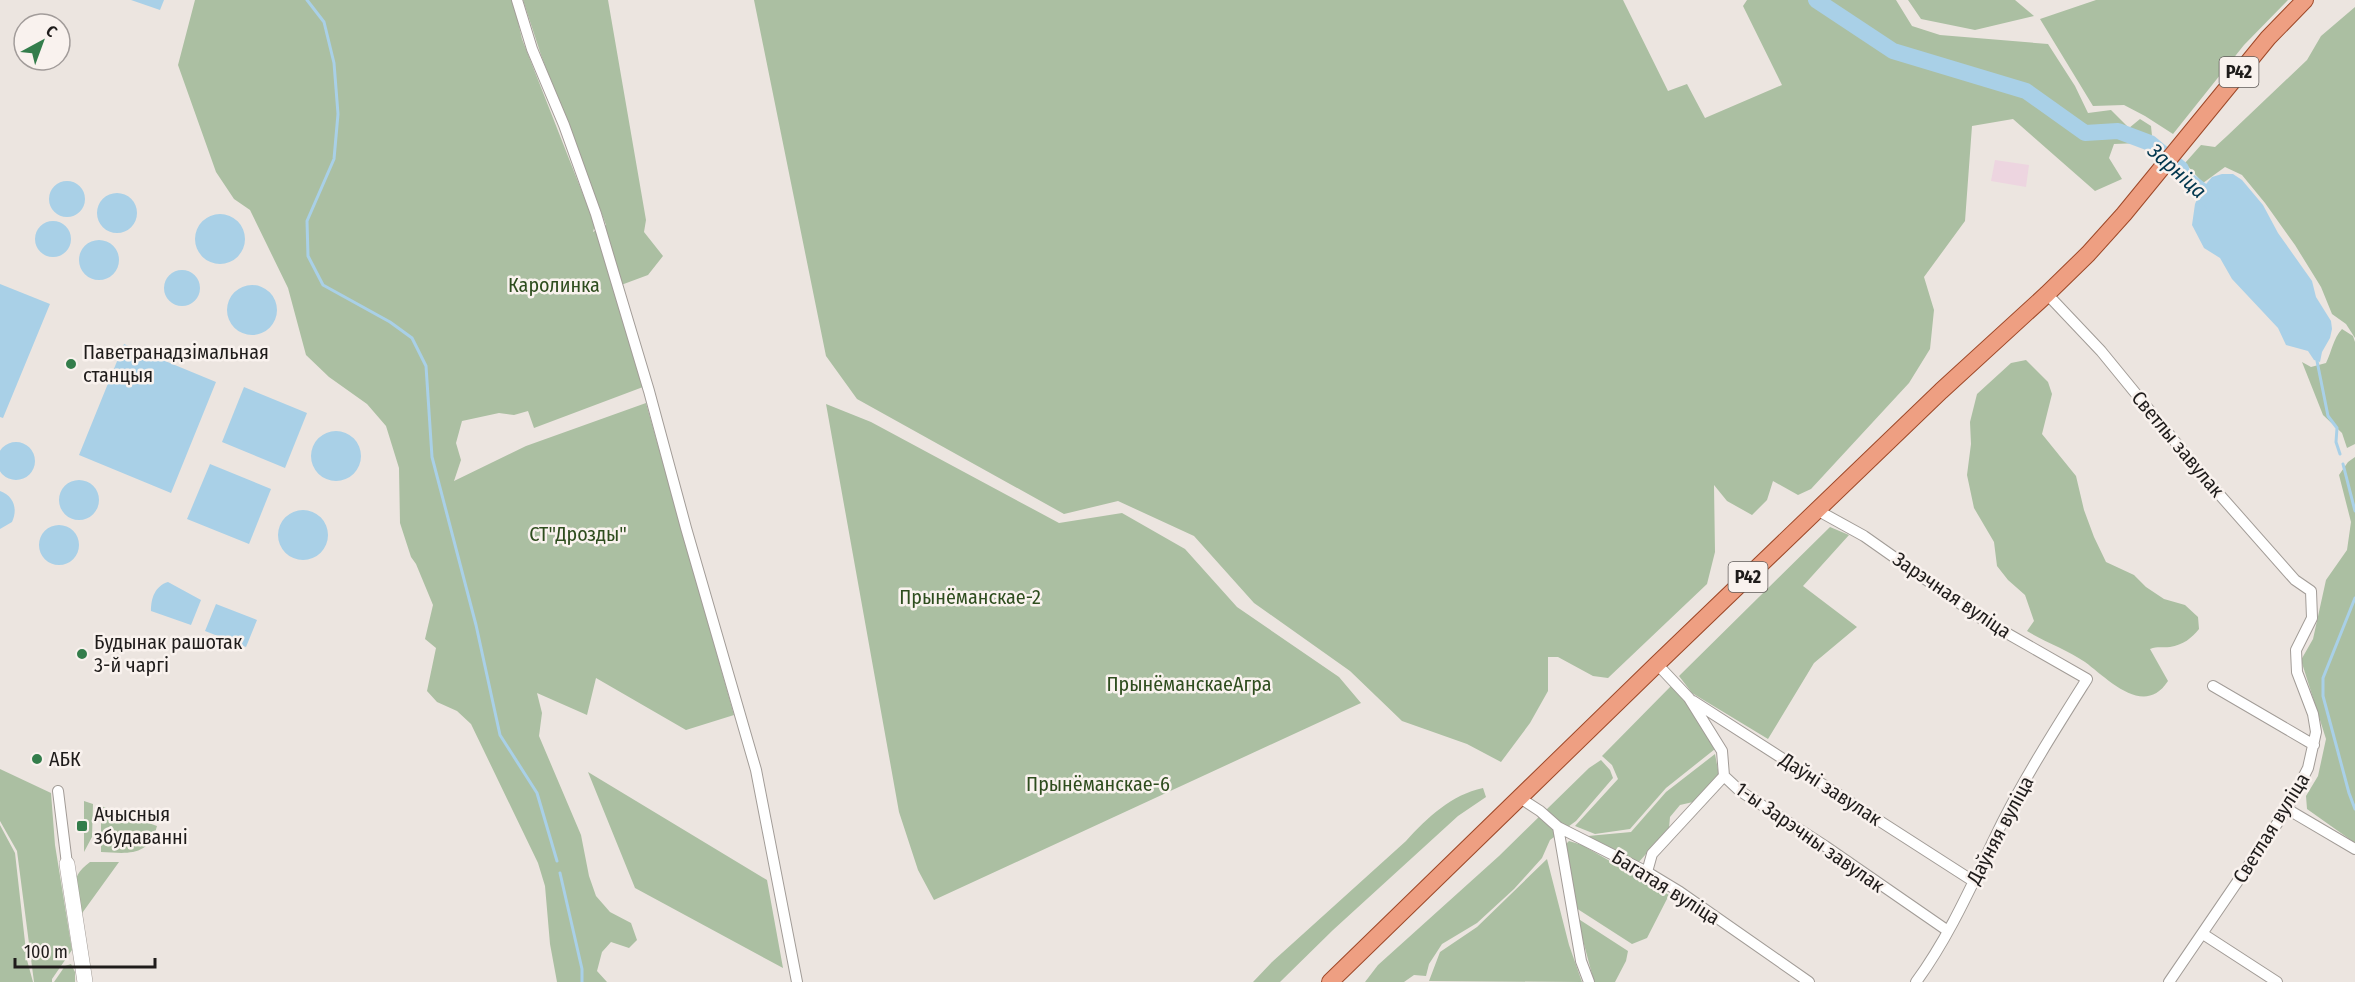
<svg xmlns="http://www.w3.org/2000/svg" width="2355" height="982" font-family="'Fira Sans Condensed',sans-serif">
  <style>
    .industrial { fill: #edd5e0 }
    .green { fill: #abbfa2 }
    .water { fill: #a9d0e7 }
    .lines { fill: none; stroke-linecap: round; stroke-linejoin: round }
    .stream { stroke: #a9d0e7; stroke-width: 3 }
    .river { stroke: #a9d0e7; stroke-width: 16 }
    .street-casing { stroke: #a29c97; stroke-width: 12 }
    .secondary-casing { stroke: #a29c97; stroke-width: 16 }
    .primary-casing { stroke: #9e4828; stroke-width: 18 }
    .street { stroke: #fff; stroke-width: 10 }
    .secondary { stroke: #fff; stroke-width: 15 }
    .primary { stroke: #ee9f82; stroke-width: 16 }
    .poi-dot { fill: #337d4b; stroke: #f9f2ee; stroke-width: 2 }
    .labels { text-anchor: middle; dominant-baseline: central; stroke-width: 5; stroke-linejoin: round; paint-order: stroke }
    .shield { fill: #f9f2ee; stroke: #605c5a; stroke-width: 1.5 }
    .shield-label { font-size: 18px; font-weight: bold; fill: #1f1c1b }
    .park-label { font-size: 20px; fill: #2e4d1e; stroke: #f9f2ee }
    .poi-label { font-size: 20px; fill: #1f1c1b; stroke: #f9f2ee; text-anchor: start }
    .street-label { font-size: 20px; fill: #1f1c1b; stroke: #f9f2ee }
    .water-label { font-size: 21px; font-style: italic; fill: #00364d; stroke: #f9f2ee }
  </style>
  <rect width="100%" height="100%" fill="#ece5e0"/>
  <!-- industrial -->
  <path class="industrial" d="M1995 160 2029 165 2026 187 1991 181Z"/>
  <!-- green -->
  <path class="green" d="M195 0H513L522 39 595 225 593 232 606 225 541 55 523 0H608L646 220 644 232 663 256 648 275 613 288 622 313 643 387 534 428 528 411 514 415 499 413 462 421 456 443 461 460 454 481 526 446 646 403 734 715 686 730 596 678 587 715 537 693 542 713 539 736 581 835 589 876 596 896 610 912 631 923 637 940 629 948 611 942 602 952 597 971 607 982H557L550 944 545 886 538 863 471 724 457 711 437 702 427 691 436 648 425 639 433 605 416 564 411 557 400 523 399 468 386 426 367 404 329 377 306 355 288 288 250 210 234 199 216 172 178 65Z
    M754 0H1623L1668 91 1687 84 1705 118 1782 85 1743 6 1747 0H1896L1912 26 1940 35 2048 44 2075 86 2088 113 2111 110 2129 128 2140 119 2151 126 2152 136 2140 143 2114 144 2109 158 2122 179 2095 191 2013 119 1972 126 1965 221 1924 277 1934 310 1930 349 1909 383 1811 489 1798 495 1773 481 1767 500 1752 515 1727 501 1714 485 1715 552 1707 584 1608 678 1593 676 1558 657H1548V691L1530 723 1501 762 1467 744 1402 721 1350 671 1254 603 1194 536 1118 501 1064 514 857 399 826 356Z
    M1908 0H2015L2034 16 1975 30 1921 19Z
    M2096 0H2288L2244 45 2173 134 2145 116 2124 105 2093 106 2040 19Z
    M2355 7V338L2346 324 2332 314 2321 287 2295 245 2265 203 2242 175 2225 167 2203 183 2185 163 2201 145 2215 147 2227 136 2307 60 2321 36Z
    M2342 329 2353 336 2355 342V444L2347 448 2342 433 2323 415 2302 362 2311 367 2326 363C2332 351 2333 339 2342 329Z
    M2026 360 2048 382 2052 394 2042 434 2076 476 2084 510 2094 537 2106 562 2134 575 2146 587 2164 599 2185 605 2198 617 2199 629C2192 638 2183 645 2170 647 2162 648 2158 646 2150 649L2168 681C2144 718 2108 679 2085 662 2068 650 2045 642 2027 631L2034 621 2025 595 2008 580 1997 566 1994 542 1974 508 1967 475 1971 444 1970 422 1977 394 2011 363Z
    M826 404 871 422 1059 523 1122 513 1185 549 1237 607 1339 677 1361 703 934 900 918 870 899 812Z
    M2355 457V843L2307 809 2306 796 2318 776 2326 739 2301 660 2313 639 2326 580 2347 550 2351 522 2339 475 2348 462Z
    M1830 527 1849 535 1803 586 1857 627 1814 663 1768 739 1692 693 1679 676Z
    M1671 686 1685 701 1715 749 1666 788 1630 829 1595 834 1575 826 1618 779 1612 765 1602 756Z
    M1715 754 1719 775 1693 802 1680 805 1670 817 1669 828 1638 863 1588 836 1631 832 1666 792Z
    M1601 760 1610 770 1613 778 1576 821 1550 840 1542 858 1514 889 1477 923 1442 944 1429 964 1426 976 1414 975 1404 982H1365L1378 965 1499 856 1589 768Z
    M0 769 51 793 55 845 72 950 52 979V982H34L17 851 0 821Z
    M588 772 767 880 783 968 635 888Z
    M1483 788 1486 797 1458 816 1333 930 1280 982H1253L1272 962 1406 841C1428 817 1451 795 1483 788Z
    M84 801 93 804 92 837 84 852Z
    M101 806 157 826C149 858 126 853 101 852Z
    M0 825 15 853 27 960 33 982H0Z
    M1569 841 1582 845 1669 895 1647 938 1632 944 1576 908 1564 846Z
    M1547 859 1569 945 1582 982 1429 981 1440 952 1477 927Z
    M90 862H119L80 916C76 891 67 879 90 862Z
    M1577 918 1628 951 1626 961 1615 982H1595L1593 978Z
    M71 964 75 972V982H54L65 966Z"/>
  <!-- water -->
  <path class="water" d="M131 0H164L160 10Z
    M2222 174H2233L2242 180 2263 205 2278 233 2312 281 2316 297 2331 321 2332 329 2330 338 2322 352 2320 362 2314 360 2308 351 2286 345 2278 328 2232 279 2220 258 2204 248 2192 225 2195 204 2201 190 2212 177Z
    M49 199a18 18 0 1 1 36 0a18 18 0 1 1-36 0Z
    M97 213a20 20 0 1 1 40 0a20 20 0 1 1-40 0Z
    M195 239a25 25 0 1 1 50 0a25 25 0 1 1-50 0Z
    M35 239a18 18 0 1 1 36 0a18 18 0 1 1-36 0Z
    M79 260a20 20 0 1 1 40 0a20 20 0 1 1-40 0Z
    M164 288a18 18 0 1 1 36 0a18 18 0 1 1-36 0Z
    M0 284 50 304 3 418 0 417Z
    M227 310a25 25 0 1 1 50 0a25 25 0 1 1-50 0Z
    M124 344 216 382 171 493 79 455Z
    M244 387 307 413 285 468 222 442Z
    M311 456a25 25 0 1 1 50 0a25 25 0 1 1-50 0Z
    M-3 461a19 19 0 1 1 38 0a19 19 0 1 1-38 0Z
    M210 464 271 489 249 544 187 519Z
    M59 500a20 20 0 1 1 40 0a20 20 0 1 1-40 0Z
    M0 491C14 496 18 509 12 522L0 529Z
    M278 535a25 25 0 1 1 50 0a25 25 0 1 1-50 0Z
    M39 545a20 20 0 1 1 40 0a20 20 0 1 1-40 0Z
    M168 582 201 600 191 625 151 611C151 598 155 586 168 582Z
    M216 604 257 620 246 647 205 631Z"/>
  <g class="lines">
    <!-- stream -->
    <path class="stream" d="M307 0 324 22 334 63 338 114 334 159 307 221 308 256 323 285 390 322 412 338 426 366 432 457 476 625 500 735 537 793 557 861
      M2317 361 2328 416 2337 428 2336 442 2340 454
      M2343 464 2355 511
      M2355 598 2323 678V696L2349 793 2355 809
      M560 873 582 969V982"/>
    <!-- river -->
    <path class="river" d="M1816 0 1893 51 2026 91 2085 133 2118 131 2150 143 2181 169 2183 176 2201 190 2215 206"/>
    <defs>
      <path id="street" d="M517 0 532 49 564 125 596 214 649 391 686 528 756 770 797 982
        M2047 294 2101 351 2204 477 2295 580 2311 591 2312 618 2296 650 2297 672 2313 714 2316 732 2308 768 2287 809 2169 982
        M1817 510 1864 536 1982 619 2087 679C2058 725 2028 772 2003 821 1976 875 1952 933 1916 982
        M1657 664 1689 698 1722 751 1724 776 1740 791 1825 846 1948 931
        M2213 686 2314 745
        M1693 701 1973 881
        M58 791 67 864
        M1520 798 1540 811 1558 827 1647 872 1680 892 1809 982
        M2287 809 2355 849
        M1558 827 1581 961 1589 982
        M1647 872 1652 854 1724 776
        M2203 934 2277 982"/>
      <path id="secondary" d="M67 864 85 982"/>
      <path id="primary" d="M1330 982 1657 664 1941 391 2047 294 2088 254 2124 214 2268 38 2305 0"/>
    </defs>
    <!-- street casing -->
    <use href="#street" class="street-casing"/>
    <!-- secondary casing -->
    <use href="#secondary" class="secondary-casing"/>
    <!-- primary casing -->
    <use href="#primary" class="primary-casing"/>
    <!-- street -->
    <use href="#street" class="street"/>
    <!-- secondary -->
    <use href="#secondary" class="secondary"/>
    <!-- primary -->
    <use href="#primary" class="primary"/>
  </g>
  <!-- markers -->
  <g class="poi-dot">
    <circle cx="71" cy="364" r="6"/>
    <circle cx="82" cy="654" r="6"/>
    <circle cx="37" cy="759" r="6"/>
    <rect x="76" y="820" width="12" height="12" rx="3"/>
  </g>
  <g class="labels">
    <!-- shield labels -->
    <g class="shield">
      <rect x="2219.5" y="57" width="39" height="30" rx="4.5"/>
      <rect x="1728.5" y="562" width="39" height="30" rx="4.5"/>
    </g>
    <g class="shield-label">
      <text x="2239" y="72">Р42</text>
      <text x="1748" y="577">Р42</text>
    </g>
    <!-- park labels -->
    <g class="park-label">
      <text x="554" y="285">Каролинка</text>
      <text x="578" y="534">СТ"Дрозды"</text>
      <text x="970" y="597">Прынёманскае-2</text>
      <text x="1189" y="684">ПрынёманскаеАгра</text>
      <text x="1098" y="784">Прынёманскае-6</text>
    </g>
    <!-- poi labels -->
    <g class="poi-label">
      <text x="83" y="352">Паветранадзімальная<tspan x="83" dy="23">станцыя</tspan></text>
      <text x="94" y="642">Будынак рашотак<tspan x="94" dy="23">3-й чаргі</tspan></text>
      <text x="49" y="759">АБК</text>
      <text x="94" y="814">Ачысныя<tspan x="94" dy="23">збудаванні</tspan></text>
    </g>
    <!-- street labels -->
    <g class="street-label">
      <text transform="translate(2178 444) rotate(50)">Светлы завулак</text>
      <text transform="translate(1952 595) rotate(34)">Зарэчная вуліца</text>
      <text transform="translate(1831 789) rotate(33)">Даўні завулак</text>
      <text transform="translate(2271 828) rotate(-58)">Светлая вуліца</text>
      <text transform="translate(2000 830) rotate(-62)">Даўняя вуліца</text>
      <text transform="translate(1810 837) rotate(35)">1-ы Зарэчны завулак</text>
      <text transform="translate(1666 887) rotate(32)">Багатая вуліца</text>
    </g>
    <!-- water labels -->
    <g class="water-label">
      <text transform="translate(2177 171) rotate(42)">Зарніца</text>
    </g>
  </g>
  <!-- north arrow -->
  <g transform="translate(42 42) rotate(41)"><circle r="28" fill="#f9f2ee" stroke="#a29c9a" stroke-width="1.5"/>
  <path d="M0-4.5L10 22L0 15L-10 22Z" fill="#337d4b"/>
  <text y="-9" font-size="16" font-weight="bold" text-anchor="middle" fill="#1f1c1b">С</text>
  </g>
  <!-- scale -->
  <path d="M15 958v9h140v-9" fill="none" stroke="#1f1c1b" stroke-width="3"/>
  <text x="24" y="958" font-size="18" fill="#1f1c1b" stroke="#f9f2ee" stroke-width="4.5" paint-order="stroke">100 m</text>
</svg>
